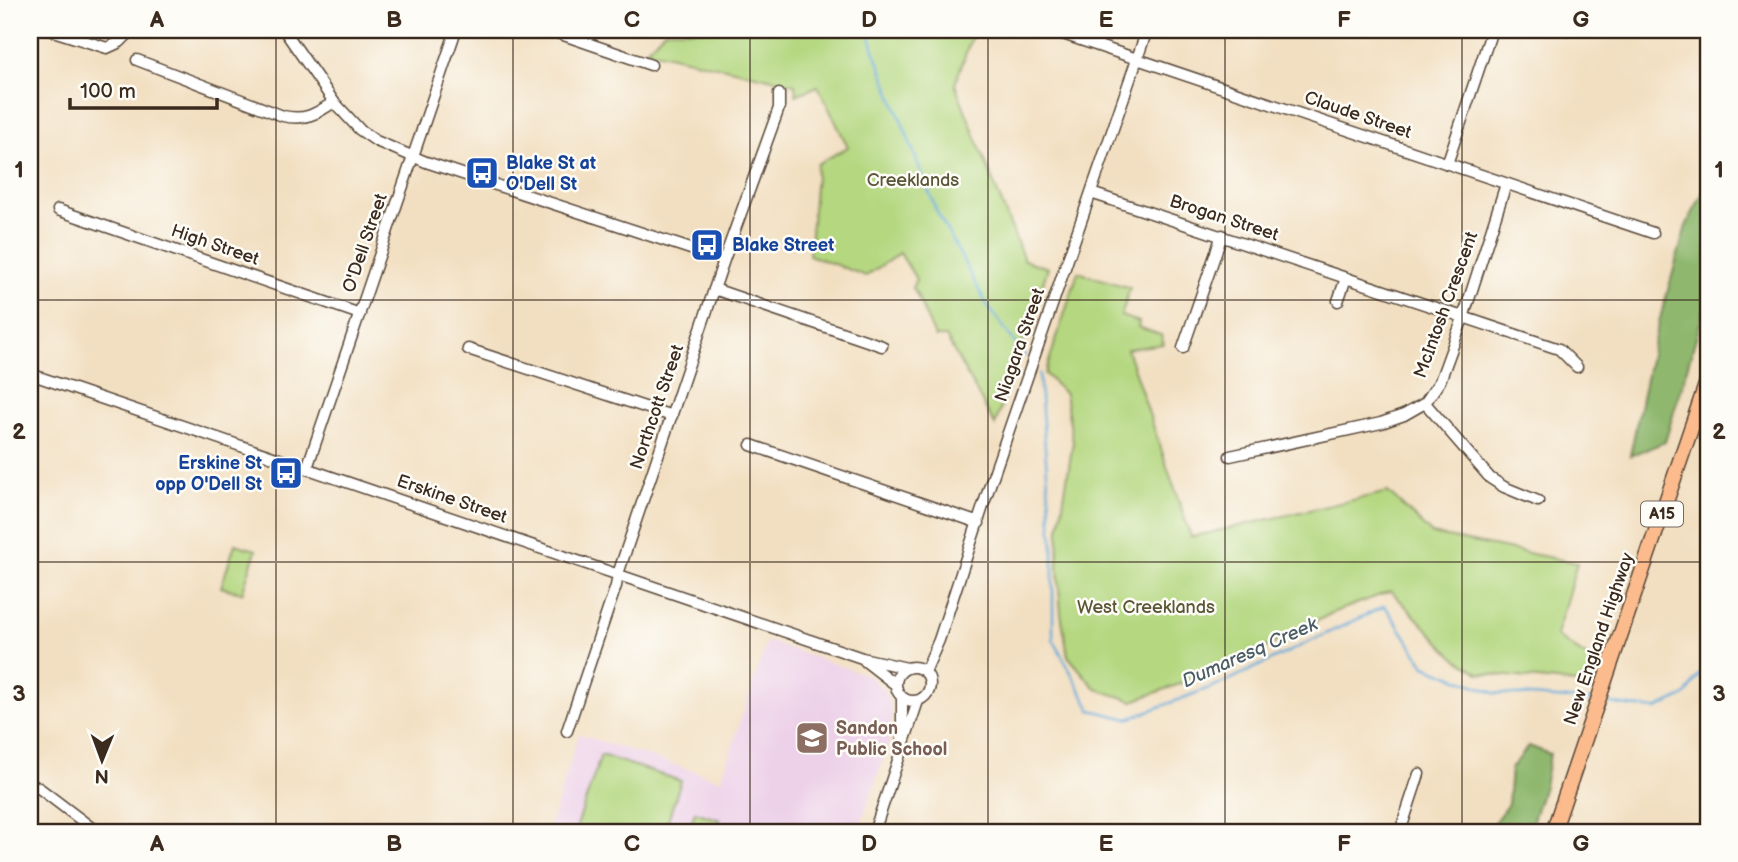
<svg xmlns="http://www.w3.org/2000/svg" width="1738" height="862" font-family="'Balsamiq Sans',sans-serif">
  <style>
    .built { fill: #edd1e9 }
    .green { fill: #b4d77f; stroke: #78804e; stroke-width: 2 }
    .forest { fill: #8fb86e; stroke: #657146; stroke-width: 2 }
    .lines { fill: none; stroke-linecap: round; stroke-linejoin: round }
    .stream { stroke: #61a7d7; stroke-width: 2.5 }
    .minor-casing { stroke: #564536; stroke-width: 13 }
    .highway-casing { stroke: #564536; stroke-width: 17 }
    .minor { stroke: #fff; stroke-width: 10 }
    .highway { stroke: #fbbb8d; stroke-width: 14 }
    .grid { fill: none; stroke: #3b2a1e; stroke-width: 2; stroke-opacity: 0.55 }
    .labels { text-anchor: middle; dominant-baseline: central; stroke-width: 5; stroke-linejoin: round; paint-order: stroke }
    .shield { fill: #fdfcf7; stroke: #75695f; stroke-width: 2 }
    .shield-label { font-size: 16px; font-weight: bold; fill: #3b2a1e }
    .street-label { font-size: 18px; fill: #3b2a1e; stroke: #fdfcf7 }
    .transit-label { font-size: 18px; font-weight: bold; fill: #164399; stroke: #fdfcf7; text-anchor: start }
    .park-label { font-size: 18px; fill: #595536; stroke: #fdfcf7 }
    .education-label { font-size: 18px; font-weight: bold; fill: #785e54; stroke: #fdfcf7; text-anchor: start }
    .water-label { font-size: 19px; font-style: italic; fill: #4a5c68; stroke: #fdfcf7 }
    .neatline { fill: none; stroke: #3b2a1e; stroke-width: 2.5 }
    .grid-label { font-size: 23px; text-anchor: middle; font-weight: bold; fill: #3b2a1e }
  </style>
  <rect width="100%" height="100%" fill="#fdfcf7"/>
  <filter id="ink" filterUnits="userSpaceOnUse"><feTurbulence type="fractalNoise" baseFrequency=".0143" numOctaves="2"/><feDisplacementMap in="SourceGraphic" scale="14" xChannelSelector="R" yChannelSelector="G"/><feConvolveMatrix kernelMatrix="1 2 1 2 8 2 1 2 1" color-interpolation-filters="sRGB"/></filter>
  <filter id="wash" filterUnits="userSpaceOnUse"><feTurbulence type="fractalNoise" baseFrequency=".00686" numOctaves="4" result="noise"/><feDisplacementMap in="SourceGraphic" scale="28" xChannelSelector="R" yChannelSelector="G"/><feGaussianBlur stdDeviation="1.57" result="paint"/><feColorMatrix in="noise" values="0 0 0 0 0 0 0 0 0 0 0 0 0 0 0 0 0 1.4 0 .05"/><feComposite in="paint" operator="in"/></filter>
  <g filter="url(#wash)">
    <rect width="100%" height="100%" fill="#f2dfc1"/>
    <!-- built -->
    <path class="built" d="M767 641 867 675 883 689 890 704 892 717 889 742 858 832H548L579 734 721 780Z"/>
    <!-- green -->
    <path class="green" d="M665 30H974L955 84 1024 260 1048 268 995 425 946 337H935L916 293 912 288 916 279 900 253 866 276 809 255 817 164 848 147 818 86 796 95 795 84 646 50Z
      M1078 272 1130 288 1121 316 1139 322 1138 327 1161 335 1164 344 1127 349 1191 537 1388 492 1432 534 1577 563 1556 636 1602 667 1596 685 1479 673 1453 656 1391 591 1332 613 1289 636 1236 662 1177 685 1133 701 1096 689 1068 656 1061 613 1058 571 1059 529 1073 442 1065 394 1045 374Z
      M235 544 256 550 242 593 221 587Z
      M601 755 681 781 664 832H575Z
      M695 812 720 820 716 832H688Z"/>
    <!-- forest -->
    <path class="forest" d="M1708 183V297L1665 442 1630 456 1654 340 1686 226Z
      M1529 746 1550 754 1544 786 1529 832H1487L1508 804 1511 769Z"/>
    <g class="lines">
      <!-- stream -->
      <path class="stream" d="M868 30 874 50 936 210 987 305 1025 356
        M1039 374 1053 546V639L1091 710 1128 719 1225 682 1385 606 1425 666 1494 693 1593 701
        M1603 703 1656 709 1686 695 1708 662"/>
    </g>
  </g>
  <g filter="url(#ink)">
    <g class="lines">
      <defs>
        <path id="minor" d="M50 30 107 48 120 42 132 30
          M284 30 334 102 360 130 376 141 426 162 724 260
          M549 30 651 65
          M1051 30 1653 233
          M1568 30H1569
          M137 60 283 116C305 121 316 114 334 102
          M1447 164 1492 30
          M1091 193 1559 349 1577 367
          M58 210 360 314
          M714 289 882 346
          M1338 301 1346 278
          M1183 348 1222 235
          M468 349 672 416
          M30 374 862 658 907 668
          M1425 403 1490 478 1504 487 1538 501
          M751 445 979 523
          M1230 456 1381 423 1404 415 1425 403 1440 381 1463 318 1506 184
          M307 468 456 30
          M865 661 896 685
          M896 684a17 17 0 1 1 34 0a17 17 0 1 1-34 0Z
          M925 672 939 640 990 485 1147 30
          M567 731 616 586 618 574 724 260 779 108V94
          M902 737V698
          M30 784 39 788 97 832
          M874 832 918 701
          M1400 832 1419 774"/>
        <path id="highway" d="M1553 832 1708 379"/>
      </defs>
      <!-- minor casing -->
      <use href="#minor" class="minor-casing"/>
      <!-- highway casing -->
      <use href="#highway" class="highway-casing"/>
      <!-- minor -->
      <use href="#minor" class="minor"/>
      <!-- highway -->
      <use href="#highway" class="highway"/>
    </g>
  </g>
  <!-- grid -->
  <path class="grid" d="M276 30V832M513 30V832M750 30V832M988 30V832M1225 30V832M1462 30V832M30 300H1708M30 562H1708"/>
  <!-- icons -->
  <defs>
    <symbol id="bus-square" viewBox="-11 -11 22 22"><rect x="-9" y="-9" width="18" height="18" rx="4" fill="#1a4fb4" stroke="#fdfcf7"/><path d="M-5-6H5V4H4V6H2V4H-2V6H-4V4H-5ZM-3.5-4V0h7V-4ZM-3.5 1.2v1.5H-2V1.2ZM2 1.2v1.5H3.5V1.2Z" fill="#fff"/></symbol>
    <symbol id="school-square" viewBox="-11 -11 22 22"><rect x="-9" y="-9" width="18" height="18" rx="4" fill="#8d6e63" stroke="#fdfcf7"/><path d="M0-5L7-2L0 1L-7-2ZM-4 1L0 2.5L4 1V4Q0 6-4 4Z" fill="#fff"/></symbol>
  </defs>
  <g fill-rule="evenodd">
    <use href="#bus-square" x="463" y="154" width="38" height="38"/>
    <use href="#bus-square" x="688" y="226" width="38" height="38"/>
    <use href="#bus-square" x="267" y="454" width="38" height="38"/>
    <use href="#school-square" x="793" y="719" width="38" height="38"/>
  </g>
  <g class="labels">
    <!-- shield labels -->
    <rect class="shield" x="1641" y="501.5" width="42" height="25" rx="5"/>
    <g class="shield-label">
      <text x="1662" y="514">A15</text>
    </g>
    <!-- street labels -->
    <g class="street-label">
      <text transform="translate(1358 115) rotate(19)">Claude Street</text>
      <text transform="translate(1224 218) rotate(18)">Brogan Street</text>
      <text transform="translate(365 243) rotate(-71)">O'Dell Street</text>
      <text transform="translate(215 245) rotate(19)">High Street</text>
      <text transform="translate(1446 305) rotate(-70)">McIntosh Crescent</text>
      <text transform="translate(1020 345) rotate(-71)">Niagara Street</text>
      <text transform="translate(657 407) rotate(-71)">Northcott Street</text>
      <text transform="translate(452 499) rotate(19)">Erskine Street</text>
      <text transform="translate(1599 639) rotate(-71)">New England Highway</text>
    </g>
    <!-- transit labels -->
    <g class="transit-label">
      <text x="506" y="163">Blake St at<tspan x="506" dy="21">O'Dell St</tspan></text>
      <text x="732" y="245">Blake Street</text>
      <text x="262" y="463" text-anchor="end">Erskine St<tspan x="262" dy="21">opp O'Dell St</tspan></text>
    </g>
    <!-- park labels -->
    <g class="park-label">
      <text x="913" y="180">Creeklands</text>
      <text x="1146" y="607">West Creeklands</text>
    </g>
    <!-- education labels -->
    <g class="education-label">
      <text x="836" y="728">Sandon<tspan x="836" dy="21">Public School</tspan></text>
    </g>
    <!-- water labels -->
    <g class="water-label">
      <text transform="translate(1250 653) rotate(-24)">Dumaresq Creek</text>
    </g>
  </g>
  <!-- margin -->
  <rect width="1738" height="862" fill="none" stroke="#fdfcf7" stroke-width="77"/>
  <!-- north arrow -->
  <g transform="translate(102 760) rotate(181)" stroke="#fdfcf7" stroke-width="5" paint-order="stroke">
  <path d="M0-5L12 26L0 18L-12 26Z" fill="#3b2a1e"/>
  <text y="-10" font-size="19" font-weight="bold" text-anchor="middle" fill="#3b2a1e">N</text>
  </g>
  <!-- scale -->
  <path d="M70 98v10h147v-10" fill="none" stroke="#3b2a1e" stroke-width="3.5"/>
  <text x="80" y="98" font-size="21" fill="#3b2a1e" stroke="#fdfcf7" stroke-width="5" paint-order="stroke">100 m</text>
  <rect x="38" y="38" width="1662" height="786" class="neatline"/>
  <g class="grid-label">
    <text x="157" y="27">A</text>
    <text x="394" y="27">B</text>
    <text x="632" y="27">C</text>
    <text x="869" y="27">D</text>
    <text x="1106" y="27">E</text>
    <text x="1344" y="27">F</text>
    <text x="1581" y="27">G</text>
    <text x="19" y="177">1</text>
    <text x="1719" y="177">1</text>
    <text x="19" y="439">2</text>
    <text x="1719" y="439">2</text>
    <text x="19" y="701">3</text>
    <text x="1719" y="701">3</text>
    <text x="157" y="851">A</text>
    <text x="394" y="851">B</text>
    <text x="632" y="851">C</text>
    <text x="869" y="851">D</text>
    <text x="1106" y="851">E</text>
    <text x="1344" y="851">F</text>
    <text x="1581" y="851">G</text>
  </g>
</svg>
